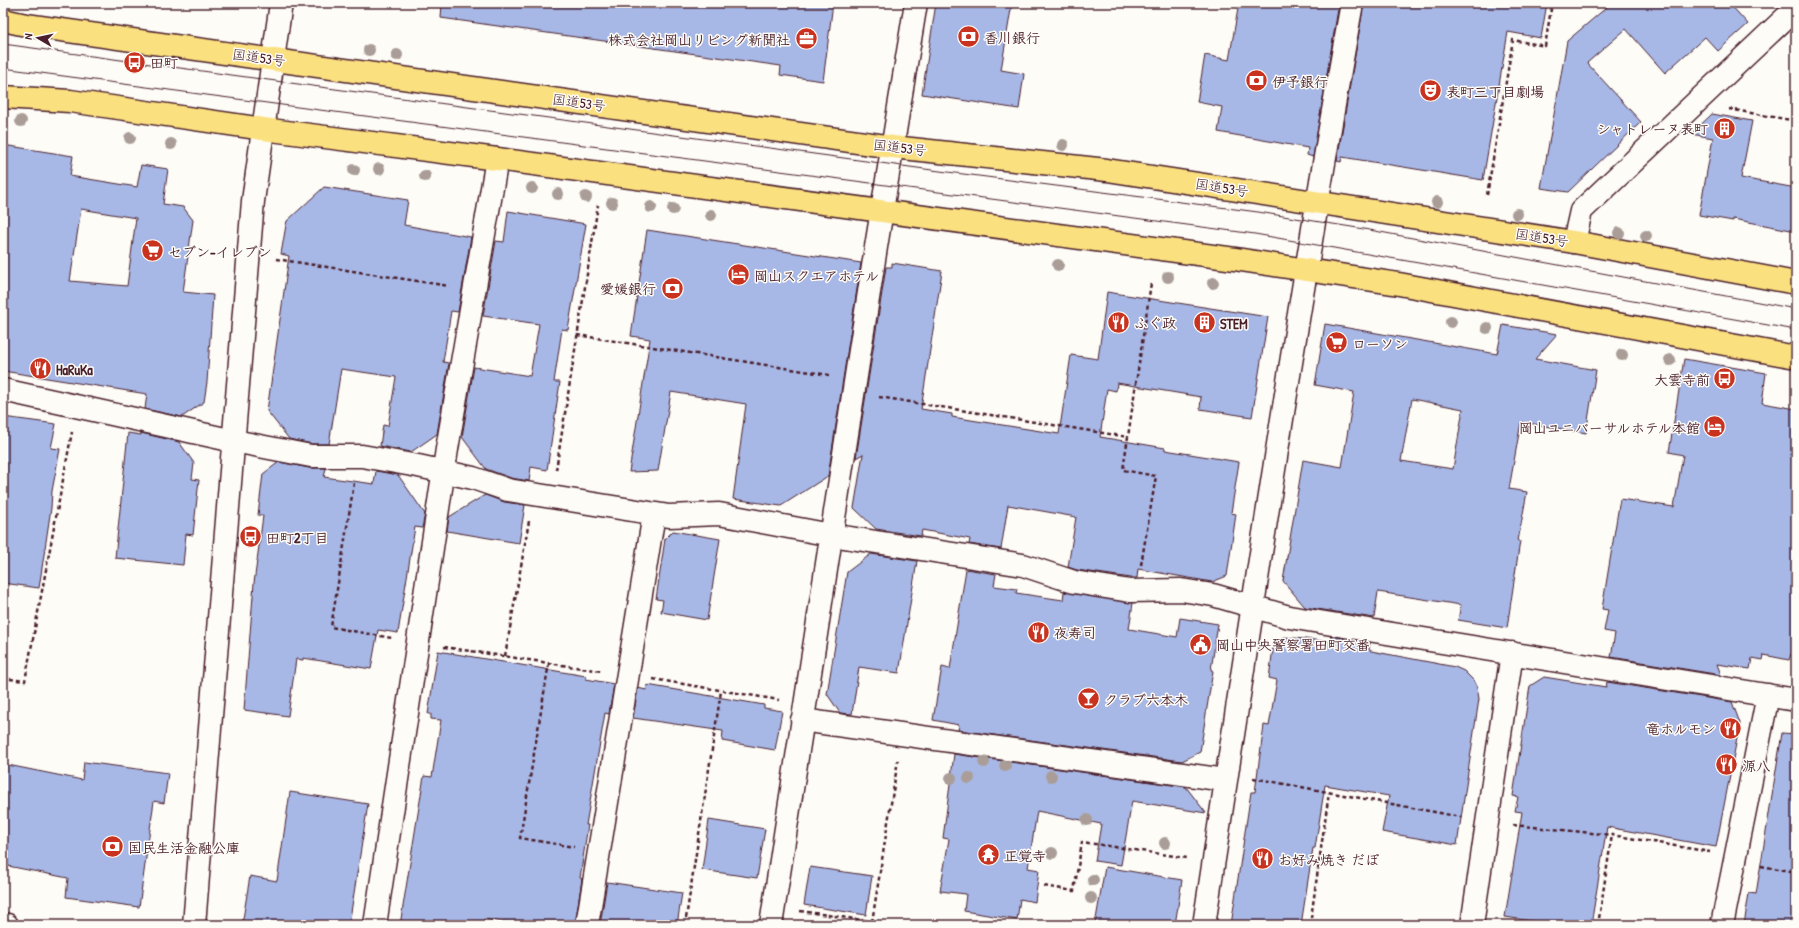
<svg xmlns="http://www.w3.org/2000/svg" width="1799" height="928" font-family="'Patrick Hand','Klee One',sans-serif">
  <style>
    .building { fill: #a7b8e7; stroke: #4a1f2b; fill-rule: evenodd }
    .lines { fill: none; stroke-linecap: round; stroke-linejoin: round }
    .street-casing { stroke: #4a1f2b; stroke-width: 25 }
    .secondary-casing { stroke: #4a1f2b; stroke-width: 25 }
    .highway-casing { stroke: #4a1f2b; stroke-width: 25 }
    .path { stroke: #4a1f2b; stroke-width: 2.5; stroke-dasharray: 4 3; stroke-linecap: butt }
    .street { stroke: #fdfcf7; stroke-width: 22 }
    .secondary { stroke: #fdfcf7; stroke-width: 22 }
    .highway { stroke: #fbe080; stroke-width: 22 }
    .tram { stroke: #4a1f2b; stroke-width: 1 }
    .tree { fill: #aa9d97 }
    .labels { text-anchor: middle; dominant-baseline: central; stroke-width: 3; stroke-linejoin: round; paint-order: stroke }
    .poi-label { font-size: 14px; font-weight: bold; fill: #4a1f2b; stroke: #fdfcf7; text-anchor: start }
    .street-label { font-size: 14px; fill: #4a1f2b; stroke: #fdfcf7 }
  </style>
  <rect width="100%" height="100%" fill="#fdfcf7"/>
  <filter id="ink" filterUnits="userSpaceOnUse"><feTurbulence type="fractalNoise" baseFrequency=".025" numOctaves="2"/><feDisplacementMap in="SourceGraphic" scale="8" xChannelSelector="R" yChannelSelector="G"/><feConvolveMatrix kernelMatrix="1 2 1 2 8 2 1 2 1" color-interpolation-filters="sRGB"/></filter>
  <g filter="url(#ink)">
    <!-- building -->
    <path class="building" d="M442 3H833L823 81 780 75 781 66 441 18Z
      M936 3H1012L1001 70 1024 74 1019 109 922 94Z
      M1239 3H1339L1313 157 1307 155 1308 148 1218 132 1222 107 1197 102 1205 55 1229 60Z
      M1364 3H1547L1541 38 1508 32 1483 180 1342 157 1341 162 1337 161Z
      M1603 3H1729L1748 24 1718 51 1705 37 1665 73 1626 29 1587 63 1641 122 1568 192 1541 188 1567 41 1607 7Z
      M1712 114 1752 121 1741 178 1796 188V231L1733 219V221L1699 215 1713 138 1691 134Z
      M3 145 73 156 70 176 137 187 141 165 168 169 163 204 183 207 193 220 183 292 213 295 207 382 204 402 182 417 145 409 147 394 3 371ZM81 209 136 218 127 286 70 281Z
      M324 187 408 200 404 225 471 237 458 312 451 311 443 362 449 363 437 434 411 452 380 446 383 425 388 426 396 377 341 369 329 444H312L289 439 267 411 289 256 281 254 286 225 287 221Z
      M508 211 586 224 568 330 562 329 554 382H560L547 470 531 467 529 481 511 478 486 469 462 437 474 367 530 376 539 324 483 316 496 241 504 242Z
      M647 230 861 263 828 476 781 506 733 499 746 404 671 392 658 471 629 472 650 339 631 336Z
      M892 263 942 271 921 409 952 414V417L1059 434 1071 355 1098 359 1107 292 1268 317 1252 417 1200 409 1201 397 1117 383 1116 391 1107 389 1100 437 1165 448V450L1239 462 1231 513 1236 514 1227 576 1212 582 1138 569 1137 578H1131L1077 570 1068 567 1076 517 1008 505 1001 549 969 544 970 539 922 530 921 536 876 529 854 508 863 454 856 458 886 267H892Z
      M1325 324 1497 354 1503 325 1557 334 1535 359 1596 370 1586 433 1521 422 1509 489 1527 492 1518 541H1520L1507 628 1458 620 1461 605 1378 592 1374 618 1305 607 1283 581 1303 460 1342 467 1354 392 1315 385ZM1412 399 1463 409 1453 469 1401 461Z
      M1684 359 1766 373 1762 403 1796 409V655L1791 654 1789 660 1764 655 1763 660 1752 658 1750 669 1717 664 1721 675 1611 657 1615 633 1604 631 1608 610 1602 609 1620 499 1674 507 1683 455 1669 452Z
      M3 417 56 424 51 448 60 449 52 491 51 508 39 588 3 583Z
      M128 433 141 435V433L179 442 194 463 192 479 199 480 193 535 186 534 183 565 115 558Z
      M279 462 309 468H326L324 477 374 484 376 471 398 475 425 514 422 528 415 527 398 633 378 630 371 669 303 658V660L296 659 288 716 244 710 254 583 263 516 258 515 263 474Z
      M485 495 504 502 525 505 519 543 447 531 449 517Z
      M673 531 720 539 707 620 661 612 663 600 656 599 665 539Z
      M871 554 917 561 899 673 859 667 852 714 840 713 827 694 847 572Z
      M966 569 996 574 994 586 1017 589 1016 593 1063 600 1064 592 1133 603 1129 629 1177 637 1180 618 1218 624 1211 670 1213 671 1209 695 1200 752 1182 761 958 730 959 725 933 720 942 667 950 669Z
      M1330 636 1370 643 1369 650 1371 651 1455 667 1464 671 1474 681 1477 687 1479 699 1457 845 1382 832 1389 796 1325 785 1315 848H1313L1301 925H1231L1251 792H1255L1264 725 1269 726 1277 680 1269 678 1273 648 1284 637 1335 642Z
      M438 651 586 676V679L614 684 609 714 605 713 586 825H588L580 878 582 879 575 925H524L484 919 483 925H400L424 776 432 777 441 720 431 719V714H428Z
      M1544 677 1606 687 1607 682 1732 702 1740 723 1716 847 1607 827 1591 925H1558L1505 917 1522 812 1515 811 1518 797 1513 796 1530 686Z
      M647 685 764 705V708L782 711 775 750 722 741 723 731 633 718 638 688 646 690Z
      M1782 733 1796 734V925H1744L1749 893 1756 894Z
      M954 754 1186 787 1206 813 1132 801 1121 865 1095 861 1101 824 1037 811 1028 868 1039 870 1035 902 1020 899 1017 920 964 911 966 894 940 891 949 839 943 838Z
      M84 762 168 773 164 803 154 801 139 907 66 897 68 878 3 865V764L82 780Z
      M290 792 368 804 349 925H242L250 876 277 881Z
      M709 820 765 829 757 878 702 870Z
      M810 867 872 876 866 915 804 905Z
      M1105 867 1182 880 1175 925H1095Z
      M607 882 682 893 677 925H600Z"/>
    <g class="lines">
      <defs>
        <path id="street" d="M1574 242 1581 211 1796 8
          M3 390 234 441 311 456H362L418 466 473 478 508 490 669 516 719 514 831 535 1023 565 1074 582 1130 591 1181 590 1213 595 1289 617 1796 700
          M802 720 1225 780
          M3 924 7 925
          M375 925 447 449 497 159
          M587 925 654 514
          M771 925 876 247 916 3
          M1204 925C1251 617 1297 309 1352 3
          M1472 925 1512 653
          M1722 925 1768 695"/>
        <path id="secondary" d="M194 925 253 201 281 3"/>
        <path id="highway" d="M3 20 26 25 893 147 1107 170 1574 242 1796 283
          M3 97 70 101 263 129 497 159 1235 259 1399 284 1796 357"/>
      </defs>
      <!-- street casing -->
      <use href="#street" class="street-casing"/>
      <!-- secondary casing -->
      <use href="#secondary" class="secondary-casing"/>
      <!-- highway casing -->
      <use href="#highway" class="highway-casing"/>
      <!-- path -->
      <path class="path" d="M1729 109 1796 121
        M1487 195 1513 40 1545 46 1552 3
        M276 259 449 286
        M577 335 829 375
        M879 397 1128 437
        M556 470 598 205
        M354 483 331 627 392 638
        M1141 565 1156 476 1123 470 1151 283
        M444 647 601 671
        M505 656 529 521
        M549 663 520 838 574 847
        M3 678 25 681 72 432
        M653 679 779 700
        M1253 778 1461 817
        M1513 825 1612 835 1710 852
        M1761 866 1796 872
        M1044 886 1074 891 1082 842 1187 858
        M800 911 896 925
        M872 922 898 760
        M685 925 721 691
        M1310 925 1329 793
        M1598 925 1612 835"/>
      <!-- street -->
      <use href="#street" class="street"/>
      <!-- secondary -->
      <use href="#secondary" class="secondary"/>
      <!-- highway -->
      <use href="#highway" class="highway"/>
      <!-- tram -->
      <path class="tram" d="M3 44 932 170 1258 212 1364 229 1796 309
        M3 68 1255 234 1796 330"/>
    </g>
    <!-- trees -->
    <g class="tree">
      <circle cx="369" cy="50" r="6"/>
      <circle cx="397" cy="55" r="6"/>
      <circle cx="21" cy="121" r="6"/>
      <circle cx="130" cy="138" r="6"/>
      <circle cx="171" cy="144" r="6"/>
      <circle cx="1063" cy="145" r="6"/>
      <circle cx="379" cy="169" r="6"/>
      <circle cx="354" cy="170" r="6"/>
      <circle cx="425" cy="176" r="6"/>
      <circle cx="532" cy="188" r="6"/>
      <circle cx="558" cy="194" r="6"/>
      <circle cx="586" cy="197" r="6"/>
      <circle cx="1437" cy="202" r="6"/>
      <circle cx="612" cy="203" r="6"/>
      <circle cx="651" cy="207" r="6"/>
      <circle cx="673" cy="209" r="6"/>
      <circle cx="1517" cy="214" r="6"/>
      <circle cx="711" cy="215" r="6"/>
      <circle cx="1619" cy="233" r="6"/>
      <circle cx="1646" cy="236" r="6"/>
      <circle cx="1058" cy="265" r="6"/>
      <circle cx="1168" cy="277" r="6"/>
      <circle cx="1213" cy="283" r="6"/>
      <circle cx="1451" cy="322" r="6"/>
      <circle cx="1487" cy="328" r="6"/>
      <circle cx="1622" cy="355" r="6"/>
      <circle cx="1670" cy="360" r="6"/>
      <circle cx="984" cy="762" r="6"/>
      <circle cx="1005" cy="766" r="6"/>
      <circle cx="1051" cy="776" r="6"/>
      <circle cx="951" cy="778" r="6"/>
      <circle cx="969" cy="778" r="6"/>
      <circle cx="1087" cy="820" r="6"/>
      <circle cx="1165" cy="843" r="6"/>
      <circle cx="1052" cy="853" r="6"/>
      <circle cx="1093" cy="880" r="6"/>
      <circle cx="1091" cy="898" r="6"/>
    </g>
  </g>
  <!-- icons -->
  <defs>
    <symbol id="bank-disc" viewBox="-11 -11 22 22"><circle r="9.5" fill="#c8321e" stroke="#fdfcf7"/><path d="M-6-4H6V4H-6ZM0-2.3a2.3 2.3 0 1 0 0 4.6a2.3 2.3 0 1 0 0-4.6Z" fill="#fff"/></symbol>
    <symbol id="office-disc" viewBox="-11 -11 22 22"><circle r="9.5" fill="#c8321e" stroke="#fdfcf7"/><path d="M-6-3h4V-5.5h4V-3h4V5H-6ZM-1-4.5V-3h2v-1.5ZM-6 0V1H6V0Z" fill="#fff"/></symbol>
    <symbol id="bus-disc" viewBox="-11 -11 22 22"><circle r="9.5" fill="#c8321e" stroke="#fdfcf7"/><path d="M-5-6H5V4H4V6H2V4H-2V6H-4V4H-5ZM-3.5-4V0h7V-4ZM-3.5 1.2v1.5H-2V1.2ZM2 1.2v1.5H3.5V1.2Z" fill="#fff"/></symbol>
    <symbol id="theatre-disc" viewBox="-11 -11 22 22"><circle r="9.5" fill="#c8321e" stroke="#fdfcf7"/><path d="M-5-5.5Q0-4 5-5.5V0Q5 5 0 6Q-5 5-5 0ZM-3.3-2.5H-1v1.5H-3.3ZM1-2.5H3.3v1.5H1ZM-2.8 1Q0 5.5 2.8 1Z" fill="#fff"/></symbol>
    <symbol id="building-disc" viewBox="-11 -11 22 22"><circle r="9.5" fill="#c8321e" stroke="#fdfcf7"/><path d="M-4-6H4V6H1V3H-1V6H-4ZM-2.5-4.3h1.7v1.8h-1.7ZM.8-4.3h1.7v1.8H.8ZM-2.5-1h1.7V.8h-1.7ZM.8-1h1.7V.8H.8Z" fill="#fff"/></symbol>
    <symbol id="supermarket-disc" viewBox="-11 -11 22 22"><circle r="9.5" fill="#c8321e" stroke="#fdfcf7"/><path d="M-6-5.5h2.5l.6 2H6L4.5 2H-2.5L-4.4-4H-6ZM-1.5 3.2a1.3 1.3 0 1 0 .1 0ZM3 3.2a1.3 1.3 0 1 0 .1 0Z" fill="#fff"/></symbol>
    <symbol id="hotel-disc" viewBox="-11 -11 22 22"><circle r="9.5" fill="#c8321e" stroke="#fdfcf7"/><path d="M-6-4.5h1.5V1H6V5H4.5V3h-9V5H-6ZM-4 0a1.8 1.8 0 1 1 3.6 0ZM.5 0V-2.5h3Q6-2.5 6 0Z" fill="#fff"/></symbol>
    <symbol id="restaurant-disc" viewBox="-11 -11 22 22"><circle r="9.5" fill="#c8321e" stroke="#fdfcf7"/><path d="M-5-6h1v4h1v-4h1v4h1v-4h1v5L-1.5 .5V6h-2V.5L-5-1ZM5-6V6H3V1.5H1.5Q1.5-4 5-6Z" fill="#fff"/></symbol>
    <symbol id="civic-disc" viewBox="-11 -11 22 22"><circle r="9.5" fill="#c8321e" stroke="#fdfcf7"/><path d="M-.6-6.5H3V-4.5H.6V-3L4-1V1h2V6H-6V1h2V-1L-.6-3ZM-1.2 2.5V6h2.4V2.5Z" fill="#fff"/></symbol>
    <symbol id="bar-disc" viewBox="-11 -11 22 22"><circle r="9.5" fill="#c8321e" stroke="#fdfcf7"/><path d="M-6-5H6L.8 .8V4.5H3.5V6h-7V4.5H-.8V.8Z" fill="#fff"/></symbol>
    <symbol id="temple-disc" viewBox="-11 -11 22 22"><circle r="9.5" fill="#c8321e" stroke="#fdfcf7"/><path d="M0-6L5-2H3V0L6.5 2.5H4V6H1.5V3h-3V6H-4V2.5H-6.5L-3 0V-2H-5Z" fill="#fff"/></symbol>
  </defs>
  <g fill-rule="evenodd">
    <use href="#bank-disc" x="956" y="24" width="25" height="25"/>
    <use href="#office-disc" x="794" y="26" width="25" height="25"/>
    <use href="#bus-disc" x="122" y="50" width="25" height="25"/>
    <use href="#bank-disc" x="1244" y="68" width="25" height="25"/>
    <use href="#theatre-disc" x="1418" y="78" width="25" height="25"/>
    <use href="#building-disc" x="1712" y="116" width="25" height="25"/>
    <use href="#supermarket-disc" x="140" y="238" width="25" height="25"/>
    <use href="#hotel-disc" x="726" y="262" width="25" height="25"/>
    <use href="#bank-disc" x="660" y="276" width="25" height="25"/>
    <use href="#restaurant-disc" x="1106" y="310" width="25" height="25"/>
    <use href="#building-disc" x="1192" y="310" width="25" height="25"/>
    <use href="#supermarket-disc" x="1324" y="330" width="25" height="25"/>
    <use href="#restaurant-disc" x="28" y="356" width="25" height="25"/>
    <use href="#bus-disc" x="1712" y="366" width="25" height="25"/>
    <use href="#hotel-disc" x="1702" y="414" width="25" height="25"/>
    <use href="#bus-disc" x="238" y="524" width="25" height="25"/>
    <use href="#restaurant-disc" x="1026" y="620" width="25" height="25"/>
    <use href="#civic-disc" x="1188" y="632" width="25" height="25"/>
    <use href="#bar-disc" x="1076" y="686" width="25" height="25"/>
    <use href="#restaurant-disc" x="1718" y="716" width="25" height="25"/>
    <use href="#restaurant-disc" x="1714" y="752" width="25" height="25"/>
    <use href="#bank-disc" x="100" y="834" width="25" height="25"/>
    <use href="#temple-disc" x="976" y="842" width="25" height="25"/>
    <use href="#restaurant-disc" x="1250" y="846" width="25" height="25"/>
  </g>
  <g class="labels">
    <!-- poi labels -->
    <g class="poi-label">
      <text x="984" y="37">香川銀行</text>
      <text x="790" y="39" text-anchor="end">株式会社岡山リビング新聞社</text>
      <text x="150" y="62">田町</text>
      <text x="1272" y="81">伊予銀行</text>
      <text x="1446" y="91">表町三丁目劇場</text>
      <text x="1708" y="128" text-anchor="end">シャトレーヌ表町</text>
      <text x="168" y="251">セブン-イレブン</text>
      <text x="754" y="275">岡山スクエアホテル</text>
      <text x="656" y="288" text-anchor="end">愛媛銀行</text>
      <text x="1134" y="322">ふぐ政</text>
      <text x="1220" y="323">STEM</text>
      <text x="1352" y="343">ローソン</text>
      <text x="56" y="369">HaRuKa</text>
      <text x="1710" y="379" text-anchor="end">大雲寺前</text>
      <text x="1700" y="427" text-anchor="end">岡山ユニバーサルホテル本館</text>
      <text x="266" y="537">田町2丁目</text>
      <text x="1054" y="632">夜寿司</text>
      <text x="1216" y="644">岡山中央警察署田町交番</text>
      <text x="1104" y="699">クラブ六本木</text>
      <text x="1716" y="728" text-anchor="end">竜ホルモン</text>
      <text x="1742" y="765">源八</text>
      <text x="128" y="847">国民生活金融公庫</text>
      <text x="1004" y="855">正覚寺</text>
      <text x="1278" y="859">お好み焼き だぼ</text>
    </g>
    <!-- street labels -->
    <g class="street-label">
      <text transform="translate(259 57) rotate(8)">国道53号</text>
      <text transform="translate(579 102) rotate(8)">国道53号</text>
      <text transform="translate(900 147) rotate(7)">国道53号</text>
      <text transform="translate(1222 187) rotate(9)">国道53号</text>
      <text transform="translate(1542 237) rotate(9)">国道53号</text>
    </g>
  </g>
  <!-- margin -->
  <rect width="1799" height="928" fill="none" stroke="#fdfcf7" stroke-width="16"/>
  <rect x="8" y="8" width="1783" height="912" fill="none" stroke="#4a1f2b" stroke-width="1.5" filter="url(#ink)"/>
  <!-- north arrow -->
  <g transform="translate(38 38) rotate(279)" stroke="#fdfcf7" stroke-width="3" paint-order="stroke">
  <path d="M0-3L7 15L0 10L-7 15Z" fill="#4a1f2b"/>
  <text y="-6" font-size="11" font-weight="bold" text-anchor="middle" fill="#4a1f2b">N</text>
  </g>
</svg>
